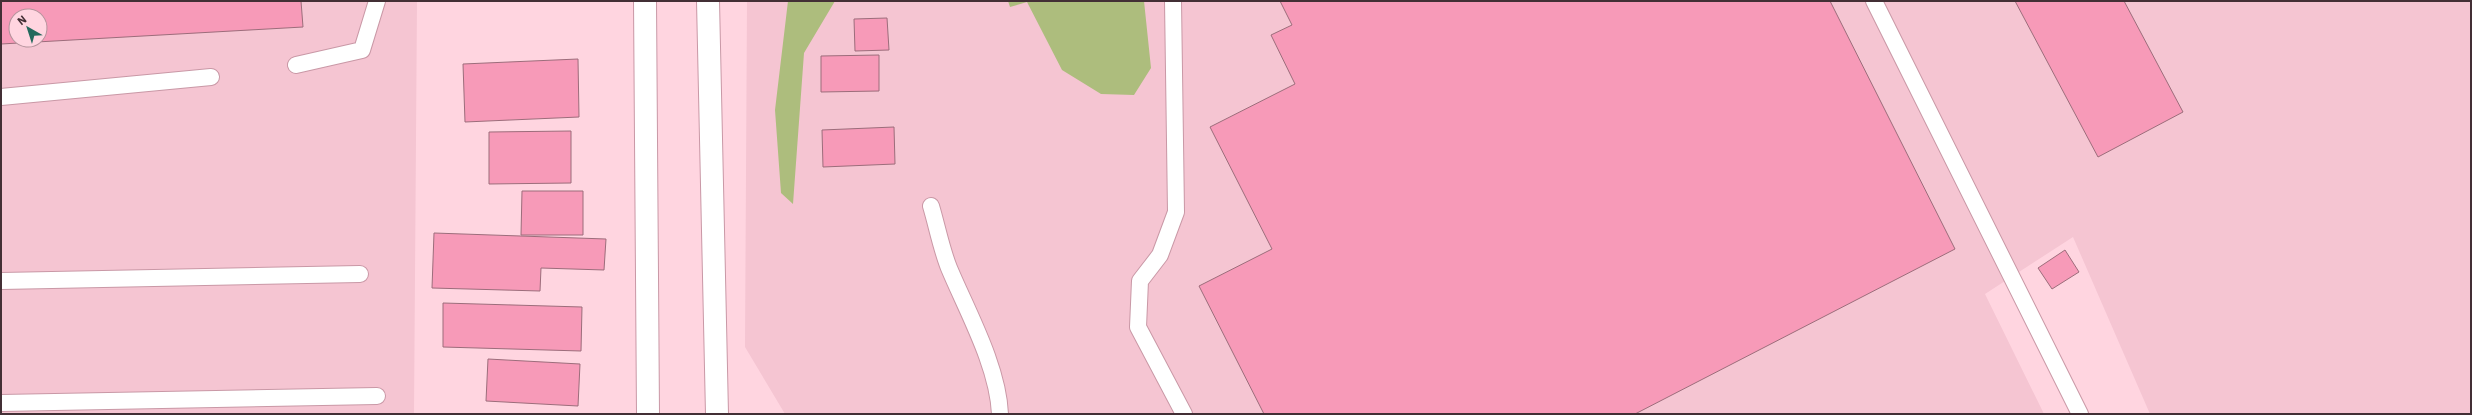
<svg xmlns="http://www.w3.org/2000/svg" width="2472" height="415" font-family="'IBM Plex Sans',sans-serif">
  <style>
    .built { fill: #f5c5d2; fill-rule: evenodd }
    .green { fill: #adbd7d }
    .building { fill: #f79ab8; stroke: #9c6d7b; fill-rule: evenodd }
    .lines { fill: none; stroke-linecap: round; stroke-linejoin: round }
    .lane-casing { stroke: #c998a6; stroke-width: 18 }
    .secondary-casing { stroke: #c998a6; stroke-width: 24 }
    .lane { stroke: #fff; stroke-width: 16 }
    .secondary { stroke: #fff; stroke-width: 22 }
  </style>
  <rect width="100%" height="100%" fill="#ffd5e0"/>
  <!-- built -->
  <path class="built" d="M1 1H417L414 414H1ZM16 16H40V40H16Z
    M747 1H2471V414H2150L2073 237 1985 294 2044 414H785L745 347Z"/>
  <!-- green -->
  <path class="green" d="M788 1H835L804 53 793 204 781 193 775 110Z
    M1008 1H1144L1151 68 1134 95 1101 94 1062 70 1027 2 1010 7Z"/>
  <!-- building -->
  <path class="building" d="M1 1H301L303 27 1 44ZM16 16H40V40H16Z
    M1280 1H1830L1955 249 1635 414H1264L1199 286 1272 249 1210 127 1295 84 1271 35 1292 25Z
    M2015 1H2124L2183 112 2098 157Z
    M887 18 889 50 855 51 854 19Z
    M879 55V91L821 92V56Z
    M578 59 579 117 465 122 463 64Z
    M894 127 895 164 823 167 822 130Z
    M571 131V183L489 184V132Z
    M522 191H583V235H521Z
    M434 233 606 239 604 270 541 268 540 291 432 288Z
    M2065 250 2079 272 2052 289 2038 268Z
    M443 303 582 307 581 351 443 347Z
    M488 359 580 364 578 406 486 401Z"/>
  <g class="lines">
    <defs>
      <path id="lane" d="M1173 1 1176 212 1160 255 1140 281 1138 327 1184 414
        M1874 1 2080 414
        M296 65 362 50 377 1
        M1 97 211 77
        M931 206C937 226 941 248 949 268 967 311 998 366 1000 414
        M1 281 360 274
        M1 403 377 396"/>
      <path id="secondary" d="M645 1 648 414
        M708 1 717 414"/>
    </defs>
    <!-- lane casing -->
    <use href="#lane" class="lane-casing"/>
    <!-- secondary casing -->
    <use href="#secondary" class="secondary-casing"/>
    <!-- lane -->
    <use href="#lane" class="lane"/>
    <!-- secondary -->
    <use href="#secondary" class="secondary"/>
  </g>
  <!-- border -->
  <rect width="2472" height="415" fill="none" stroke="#432f35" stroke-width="4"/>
  <!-- north arrow -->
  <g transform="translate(28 28) rotate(321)"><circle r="19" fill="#ffd5e0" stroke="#b4939c"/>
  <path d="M0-3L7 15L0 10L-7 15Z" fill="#23695d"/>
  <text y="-6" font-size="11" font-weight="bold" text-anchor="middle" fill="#432f35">N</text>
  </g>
</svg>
